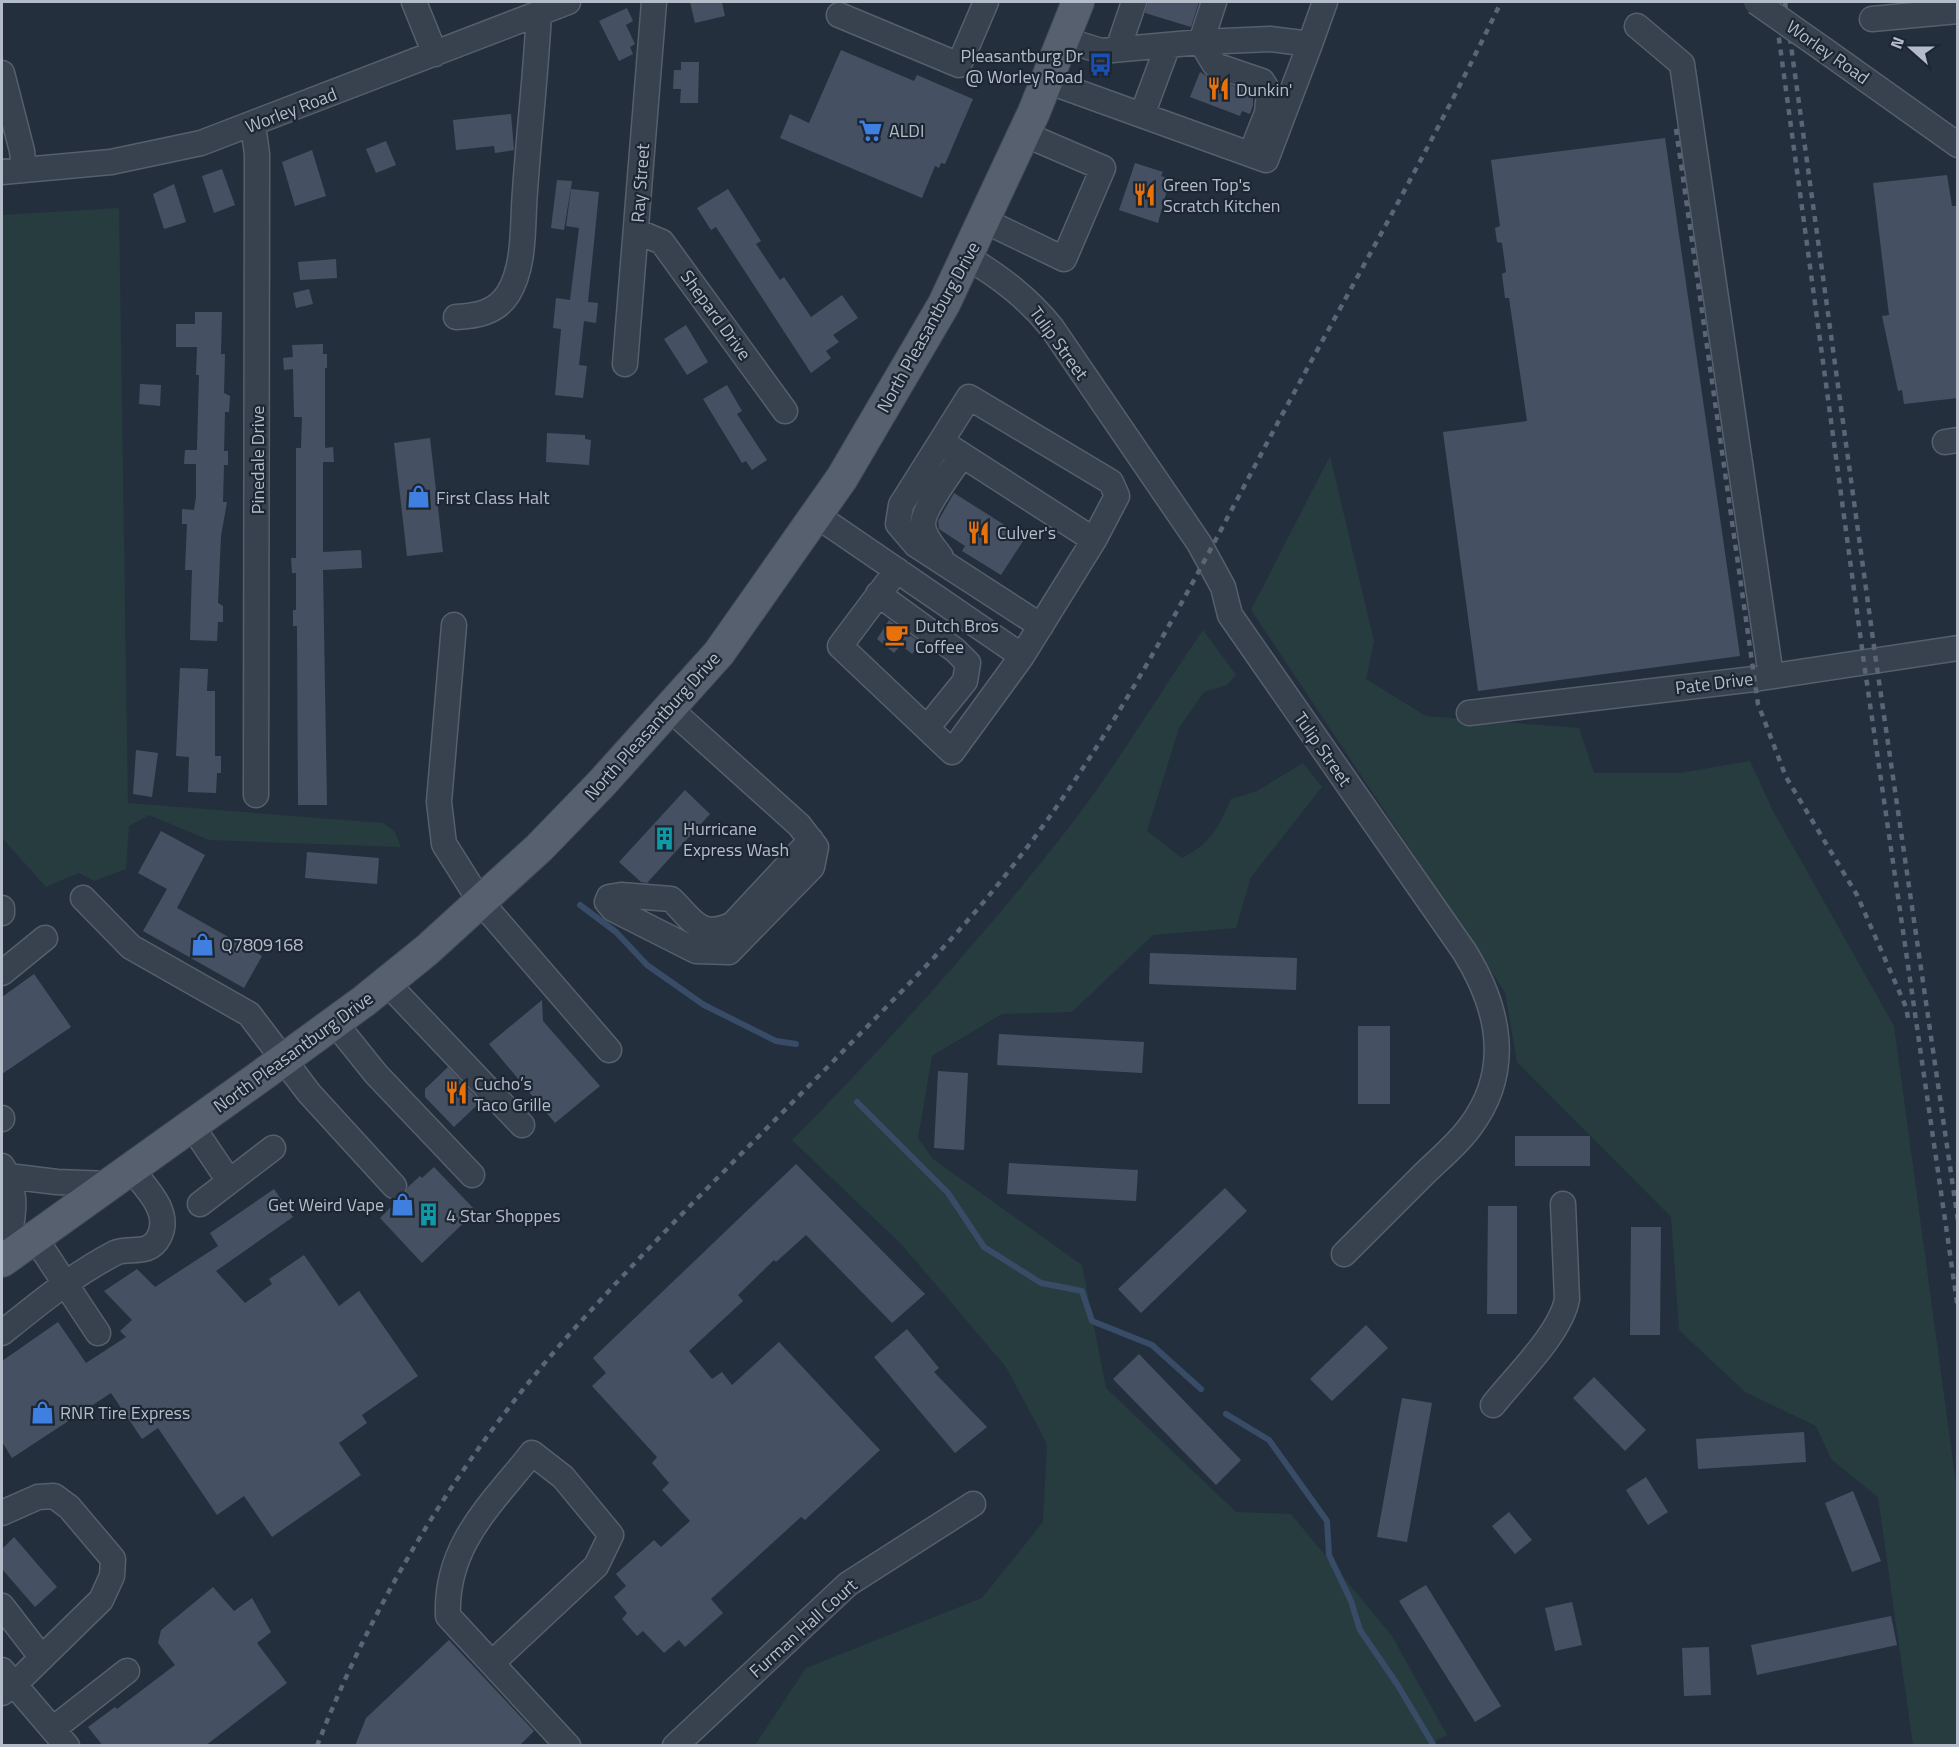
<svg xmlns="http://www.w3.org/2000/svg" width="1959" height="1747" font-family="'Titillium Web',sans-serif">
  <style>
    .green { fill: #263c3f }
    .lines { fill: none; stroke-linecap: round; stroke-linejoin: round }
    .stream { stroke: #394c67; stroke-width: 6 }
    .building { fill: #455162 }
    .minor-casing { stroke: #565f6c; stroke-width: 27 }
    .major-casing { stroke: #414a57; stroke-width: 34 }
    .minor { stroke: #38414e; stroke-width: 24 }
    .major { stroke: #56606e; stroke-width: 32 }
    .rail { stroke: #5a6575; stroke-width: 4.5; stroke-dasharray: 6 6; stroke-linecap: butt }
    .minor-bridge-casing { stroke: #565f6c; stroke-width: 27; stroke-linecap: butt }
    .minor-bridge { stroke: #38414e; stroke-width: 24 }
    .labels { text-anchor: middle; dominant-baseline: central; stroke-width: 4.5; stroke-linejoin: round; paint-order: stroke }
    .street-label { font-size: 18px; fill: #b4bcc9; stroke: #1d2633 }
    .poi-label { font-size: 18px; fill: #b4bcc9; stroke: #1d2633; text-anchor: start }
  </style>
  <rect width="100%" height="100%" fill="#242f3e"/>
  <!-- green -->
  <path class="green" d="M119 208 128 803 383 823 395 832 401 847 209 840 149 815 129 826 126 869 94 881 79 873 46 887 2 838V215Z
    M1330 456 1374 641 1366 679 1426 716 1579 728 1594 773H1680L1750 761 1772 809 1894 1026 1957 1491V1745H1913L1878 1497 1831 1459 1816 1426 1745 1392 1679 1330 1671 1217 1517 1062 1505 992 1251 610Z
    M1203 630 1236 675 1227 685 1204 692 1179 728 1147 831 1182 858C1212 842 1217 830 1231 799L1257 791 1303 763 1322 787 1251 877 1236 928 1153 935 1072 1012 1002 1014 932 1056 918 1138 933 1159 1082 1265 1106 1388 1236 1512 1291 1514 1392 1636 1447 1735 1426 1746 755 1745 806 1668 982 1598 1043 1522 1047 1444 1006 1367 903 1246 792 1140C890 1041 984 936 1070 826 1118 764 1158 695 1203 630Z"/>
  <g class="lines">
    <!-- stream -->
    <path class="stream" d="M580 905 616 932 647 965 704 1005 776 1041 796 1044
      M857 1102 948 1193 984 1247 1041 1283 1082 1291 1092 1321 1152 1345 1201 1389
      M1226 1414 1269 1440 1327 1521 1329 1555 1351 1601 1360 1630 1397 1684 1434 1746"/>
  </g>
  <!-- building -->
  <path class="building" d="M690 2H722L725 16 695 23Z
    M1148 2H1199L1191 27 1145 13Z
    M627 8 633 21 626 25 635 44 630 47 633 54 619 61 599 21Z
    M841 50 914 81 917 75 973 99 945 164 941 163 939 168 935 166 922 198 780 138 790 114 809 123Z
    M681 62H699L698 103H680L681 89H673L674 70H681Z
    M1200 72 1210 78 1253 93V105L1250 114 1242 111 1240 116 1190 97Z
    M511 114 514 150 495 153 494 146 456 150 453 120Z
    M1665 138 1740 656 1478 691 1443 432 1527 421 1509 298H1505L1502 274 1506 272 1502 243 1497 242 1495 228 1500 226 1491 160Z
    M386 141 396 165 376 173 366 149Z
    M312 150 326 196 295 206 282 162Z
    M1135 163 1163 172 1161 176 1170 179 1158 223 1119 210Z
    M222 169 235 205 214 213 202 176Z
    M1947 175 1952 206H1958V398L1904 404 1902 390 1898 391 1882 316 1889 315 1873 183Z
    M557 180 572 181 564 230 551 228Z
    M174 184 186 222 164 229 153 194Z
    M571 189 599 192 588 302 598 303 596 323 584 321 579 365 587 366 583 398 555 395 561 329 553 328 556 298 570 300 579 228 566 226Z
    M728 189 761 241 756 244 780 280 784 277 811 317 842 295 858 318 833 335 839 342 826 351 831 358 811 373 716 227 711 230 697 208Z
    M336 259 337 278 300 280 298 262Z
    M309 289 313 304 296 308 293 293Z
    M195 312H222L221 354H225L224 393 230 396 229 412H225L224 451H228V465H224L223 502H227L221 536 218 603 223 606V622H218L217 641 190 640 192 570H185L187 524H182V509L194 510 196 497V464H184L185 450H197V447L199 375H196L197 347H176V324H195Z
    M686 325 708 362 687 375 664 339Z
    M323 344V354H327V368H325V448L333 447 334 462H323V552L361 550 362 568 323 570 327 805H298L297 626H293V610H296V573H292L291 558H296V448H301L302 417H294L293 369 284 370 283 358 293 357 292 345Z
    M140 384 161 385 160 406 139 404Z
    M727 385 742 411 737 414 767 460 752 470 746 461 742 463 703 399Z
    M547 433 585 435V439L591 440 589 465 546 462Z
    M430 438 443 552 407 556 394 443Z
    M954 493 1025 538 1001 575 962 551 965 546 939 529 938 521Z
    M889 620 921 643 912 654 901 645 894 653 877 639Z
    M180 668 208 669 207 691H215V756H221V773H217L216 793 188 792 189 757 176 756Z
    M136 750 158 753 152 797 133 794Z
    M685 790 710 814 647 883 641 882 619 862Z
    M161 831 205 855 177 908 262 956 244 988 143 931 167 889 138 873Z
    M307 852 379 858 377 884 305 878Z
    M1150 953 1297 958 1296 990 1149 984Z
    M34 974 71 1027 2 1074V997Z
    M542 1000 543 1021 600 1086 555 1123 489 1044Z
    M1358 1026H1390V1104H1358Z
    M999 1034 1144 1042 1142 1073 997 1065Z
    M448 1067 484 1106 475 1107 454 1127 425 1097V1089Z
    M938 1071 968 1073 964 1150 934 1148Z
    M1515 1136H1590V1166H1515Z
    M1009 1163 1138 1170 1136 1201 1007 1194Z
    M796 1164 925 1294 892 1323 806 1235 776 1262 774 1260 738 1295 743 1301 689 1351 712 1379 722 1372 732 1385 779 1342 880 1450 805 1520 801 1517 711 1599 723 1613 685 1647 679 1640 664 1653 643 1631 637 1636 622 1619 627 1613 614 1597 626 1586 616 1574 654 1540 661 1547 690 1521 662 1490 669 1483 652 1463 657 1457 592 1386 606 1373 593 1358Z
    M434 1167 476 1211 422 1263 380 1218 393 1205 391 1203 394 1200 404 1196 408 1187 420 1176 422 1178Z
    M1225 1188 1247 1211 1141 1313 1118 1289Z
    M274 1189 293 1217 216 1271 245 1303 272 1284 269 1279 304 1255 339 1306 359 1291 418 1376 362 1415 367 1423 339 1443 361 1475 272 1537 244 1496 217 1515 158 1428 142 1439 111 1393 12 1458 2 1442V1361L58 1322 86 1363 126 1337 120 1331 132 1320 104 1291 137 1269 155 1287 218 1246 210 1233Z
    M1488 1206H1517V1314H1487Z
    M1631 1227H1661L1660 1335H1630Z
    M1366 1325 1388 1348 1332 1401 1310 1379Z
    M907 1329 939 1368 934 1372 987 1427 955 1453 874 1357Z
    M1139 1354 1241 1460 1216 1485 1113 1379Z
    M1594 1377 1646 1430 1625 1451 1573 1398Z
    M1402 1398 1432 1403 1407 1542 1377 1537Z
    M1804 1432 1806 1462 1698 1469 1696 1439Z
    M1646 1477 1668 1512 1648 1525 1626 1490Z
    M1853 1491 1881 1561 1852 1572 1825 1503Z
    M1509 1512 1532 1540 1515 1554 1492 1526Z
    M14 1537 57 1587 35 1607 2 1569V1549Z
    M1426 1585 1501 1706 1475 1722 1399 1601Z
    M213 1587 234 1611 252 1598 271 1632 257 1643 287 1683 205 1746H103L88 1727 115 1707 117 1709 175 1665 158 1643 161 1630Z
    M1572 1602 1582 1645 1555 1651 1545 1608Z
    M1891 1616 1897 1645 1757 1675 1751 1645Z
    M449 1640 534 1731 519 1746H355L366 1718Z
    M1709 1647 1711 1695 1684 1696 1682 1648Z"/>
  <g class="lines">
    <defs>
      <path id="minor" d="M414 2 435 54
        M839 15 959 65 986 2
        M1872 19 1958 11
        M1637 26 1682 64 1771 676
        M1063 39 1101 51 1201 42 1214 2
        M1118 49 1134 2
        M1823 49 1958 145
        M2 73 22 151 24 170
        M1047 81 1266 160 1310 44
        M1142 115 1168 45
        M253 125 257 154 256 795
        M1256 141 1267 113 1269 92 1262 81 1215 65 1201 42 1270 39 1310 44 1325 2
        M2 172 111 162 201 143 568 2
        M985 221 1064 259 1103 168 1024 134
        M636 231 662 242 785 411
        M967 257C1000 277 1028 298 1052 328L1199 543 1223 587 1230 615 1464 951C1499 1007 1513 1070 1470 1127 1457 1145 1438 1160 1422 1176 1396 1202 1370 1228 1344 1254
        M456 317C476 316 496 313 508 294 526 265 522 224 525 191 529 132 536 72 539 13
        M625 364 654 2
        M942 442 1094 540
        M1945 442 1958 440
        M816 515 1022 656 1094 540 1117 496 1111 482 969 397 901 505 898 524 916 545 1041 626
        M941 557C934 547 923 537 923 524 923 507 953 470 962 455
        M897 570 840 646 952 752 1022 656
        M878 594 955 650 968 663 965 681 927 728
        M454 625 439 802 444 844 480 901 609 1050
        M669 708 799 825 816 847 812 867 729 952 696 951 613 909 607 902 609 897 621 895 671 899C693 920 700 940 733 924L811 840
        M1469 713 1754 679 1958 648
        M83 898 131 947 249 1014 309 1093 394 1186
        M2 908V913
        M2 973 45 938
        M387 983 522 1125
        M335 1023 376 1074 472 1175
        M2 1118V1119
        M192 1126 229 1181
        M2 1166C19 1191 15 1225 2 1251
        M8 1176 57 1182 110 1184
        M200 1204 273 1148
        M35 1238 98 1333
        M2 1333C38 1304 73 1275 115 1253 128 1246 149 1257 159 1237 172 1212 146 1188 131 1169
        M1493 1405C1515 1377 1561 1333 1567 1299L1563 1204
        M2 1513 38 1497 54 1496 69 1507 113 1559 112 1576 101 1600 14 1685 2 1693
        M2 1606 42 1658
        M492 1663 596 1566 611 1535 563 1477 532 1453C491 1505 445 1545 448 1616L568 1746
        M2 1670 67 1746
        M53 1729 127 1671
        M675 1746 848 1584 973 1504"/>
      <path id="major" d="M2 1261 283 1060 364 1001 427 950 539 848 602 783 719 653 842 478 944 304 1034 112 1078 2"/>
    </defs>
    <!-- minor casing -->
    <use href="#minor" class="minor-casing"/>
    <!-- major casing -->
    <use href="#major" class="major-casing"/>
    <!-- minor -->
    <use href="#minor" class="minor"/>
    <!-- major -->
    <use href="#major" class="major"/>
    <!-- rail -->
    <path class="rail" d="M1774 2 1864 663 1958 1309
      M1785 2 1876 661 1958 1221
      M1676 129 1758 704 1786 777 1857 895 1906 1007 1908 1018
      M317 1746C381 1582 476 1434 595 1306 679 1214 769 1127 856 1038 905 988 956 937 1000 882 1112 744 1193 582 1276 426 1352 285 1432 146 1501 2"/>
    <defs>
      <path id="minor-bridge" d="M1756 2 1823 49"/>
    </defs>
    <!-- minor-bridge casing -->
    <use href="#minor-bridge" class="minor-bridge-casing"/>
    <!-- minor-bridge -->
    <use href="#minor-bridge" class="minor-bridge"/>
  </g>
  <!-- icons -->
  <defs>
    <symbol id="bus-bare" viewBox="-9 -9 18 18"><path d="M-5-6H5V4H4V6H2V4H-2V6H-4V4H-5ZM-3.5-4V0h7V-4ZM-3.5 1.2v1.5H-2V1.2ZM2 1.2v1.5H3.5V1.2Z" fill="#1a4fb4" stroke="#1d2633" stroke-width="2.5" paint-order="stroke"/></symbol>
    <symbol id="restaurant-bare" viewBox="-9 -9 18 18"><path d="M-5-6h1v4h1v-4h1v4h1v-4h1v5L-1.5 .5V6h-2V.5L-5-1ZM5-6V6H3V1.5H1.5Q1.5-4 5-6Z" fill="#e8710a" stroke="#1d2633" stroke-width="2.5" paint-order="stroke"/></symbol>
    <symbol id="supermarket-bare" viewBox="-9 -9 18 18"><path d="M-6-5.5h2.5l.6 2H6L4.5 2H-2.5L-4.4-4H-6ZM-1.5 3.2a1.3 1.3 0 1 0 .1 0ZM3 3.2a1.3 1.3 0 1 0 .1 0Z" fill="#3f7fe0" stroke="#1d2633" stroke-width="2.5" paint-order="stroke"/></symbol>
    <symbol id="shop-bare" viewBox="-9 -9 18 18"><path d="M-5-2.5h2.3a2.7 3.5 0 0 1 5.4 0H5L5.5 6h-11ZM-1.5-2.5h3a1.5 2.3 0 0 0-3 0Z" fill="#3f7fe0" stroke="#1d2633" stroke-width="2.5" paint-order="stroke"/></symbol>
    <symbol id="cafe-bare" viewBox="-9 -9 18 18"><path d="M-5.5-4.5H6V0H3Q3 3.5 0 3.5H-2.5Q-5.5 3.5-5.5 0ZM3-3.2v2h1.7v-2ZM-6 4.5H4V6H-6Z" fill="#e8710a" stroke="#1d2633" stroke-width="2.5" paint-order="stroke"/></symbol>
    <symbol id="building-bare" viewBox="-9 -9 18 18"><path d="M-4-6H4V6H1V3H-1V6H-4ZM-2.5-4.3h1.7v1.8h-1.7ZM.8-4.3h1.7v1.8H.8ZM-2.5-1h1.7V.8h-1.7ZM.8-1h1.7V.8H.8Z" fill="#0f9aa8" stroke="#1d2633" stroke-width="2.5" paint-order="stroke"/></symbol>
  </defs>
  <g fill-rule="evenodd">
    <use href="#bus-bare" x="1084" y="48" width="33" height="33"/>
    <use href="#restaurant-bare" x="1202" y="72" width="33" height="33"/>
    <use href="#supermarket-bare" x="854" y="114" width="33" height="33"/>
    <use href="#restaurant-bare" x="1128" y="178" width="33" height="33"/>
    <use href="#shop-bare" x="402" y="480" width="33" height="33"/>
    <use href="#restaurant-bare" x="962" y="516" width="33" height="33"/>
    <use href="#cafe-bare" x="880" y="618" width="33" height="33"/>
    <use href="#building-bare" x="648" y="822" width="33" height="33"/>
    <use href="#shop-bare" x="186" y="928" width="33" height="33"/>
    <use href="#restaurant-bare" x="440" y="1076" width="33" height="33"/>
    <use href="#shop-bare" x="386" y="1188" width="33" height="33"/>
    <use href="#building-bare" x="412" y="1198" width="33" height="33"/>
    <use href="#shop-bare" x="26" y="1396" width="33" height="33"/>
  </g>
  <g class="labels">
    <!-- street labels -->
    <g class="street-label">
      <text transform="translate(1828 52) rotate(35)">Worley Road</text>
      <text transform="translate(291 110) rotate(-21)">Worley Road</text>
      <text transform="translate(640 183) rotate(-86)">Ray Street</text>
      <text transform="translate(716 315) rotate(54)">Shepard Drive</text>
      <text transform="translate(928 327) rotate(-61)">North Pleasantburg Drive</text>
      <text transform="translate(1059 343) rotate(54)">Tulip Street</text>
      <text transform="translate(257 460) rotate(-90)">Pinedale Drive</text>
      <text transform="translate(1714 683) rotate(-7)">Pate Drive</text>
      <text transform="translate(652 726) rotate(-48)">North Pleasantburg Drive</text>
      <text transform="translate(1323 749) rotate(55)">Tulip Street</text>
      <text transform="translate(293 1052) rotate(-36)">North Pleasantburg Drive</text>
      <text transform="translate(803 1628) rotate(-42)">Furman Hall Court</text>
    </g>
    <!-- poi labels -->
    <g class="poi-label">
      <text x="1083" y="55" text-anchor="end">Pleasantburg Dr<tspan x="1083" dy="21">@ Worley Road</tspan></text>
      <text x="1236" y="89">Dunkin'</text>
      <text x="889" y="130">ALDI</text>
      <text x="1163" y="184">Green Top's<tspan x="1163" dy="21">Scratch Kitchen</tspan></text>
      <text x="436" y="497">First Class Halt</text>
      <text x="997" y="532">Culver's</text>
      <text x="915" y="625">Dutch Bros<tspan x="915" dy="21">Coffee</tspan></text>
      <text x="683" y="828">Hurricane<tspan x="683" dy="21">Express Wash</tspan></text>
      <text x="221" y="944">Q7809168</text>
      <text x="474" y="1083">Cucho’s<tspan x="474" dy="21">Taco Grille</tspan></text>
      <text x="384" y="1204" text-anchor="end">Get Weird Vape</text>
      <text x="446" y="1215">4 Star Shoppes</text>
      <text x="60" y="1412">RNR Tire Express</text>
    </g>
  </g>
  <!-- border -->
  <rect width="1959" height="1747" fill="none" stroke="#b4bcc9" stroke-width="6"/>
  <!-- north arrow -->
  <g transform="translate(1911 48) rotate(291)" stroke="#1d2633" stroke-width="4.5" paint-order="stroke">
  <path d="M0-4.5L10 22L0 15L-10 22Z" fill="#b4bcc9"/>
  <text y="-9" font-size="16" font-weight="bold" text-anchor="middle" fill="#b4bcc9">N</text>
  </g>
</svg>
